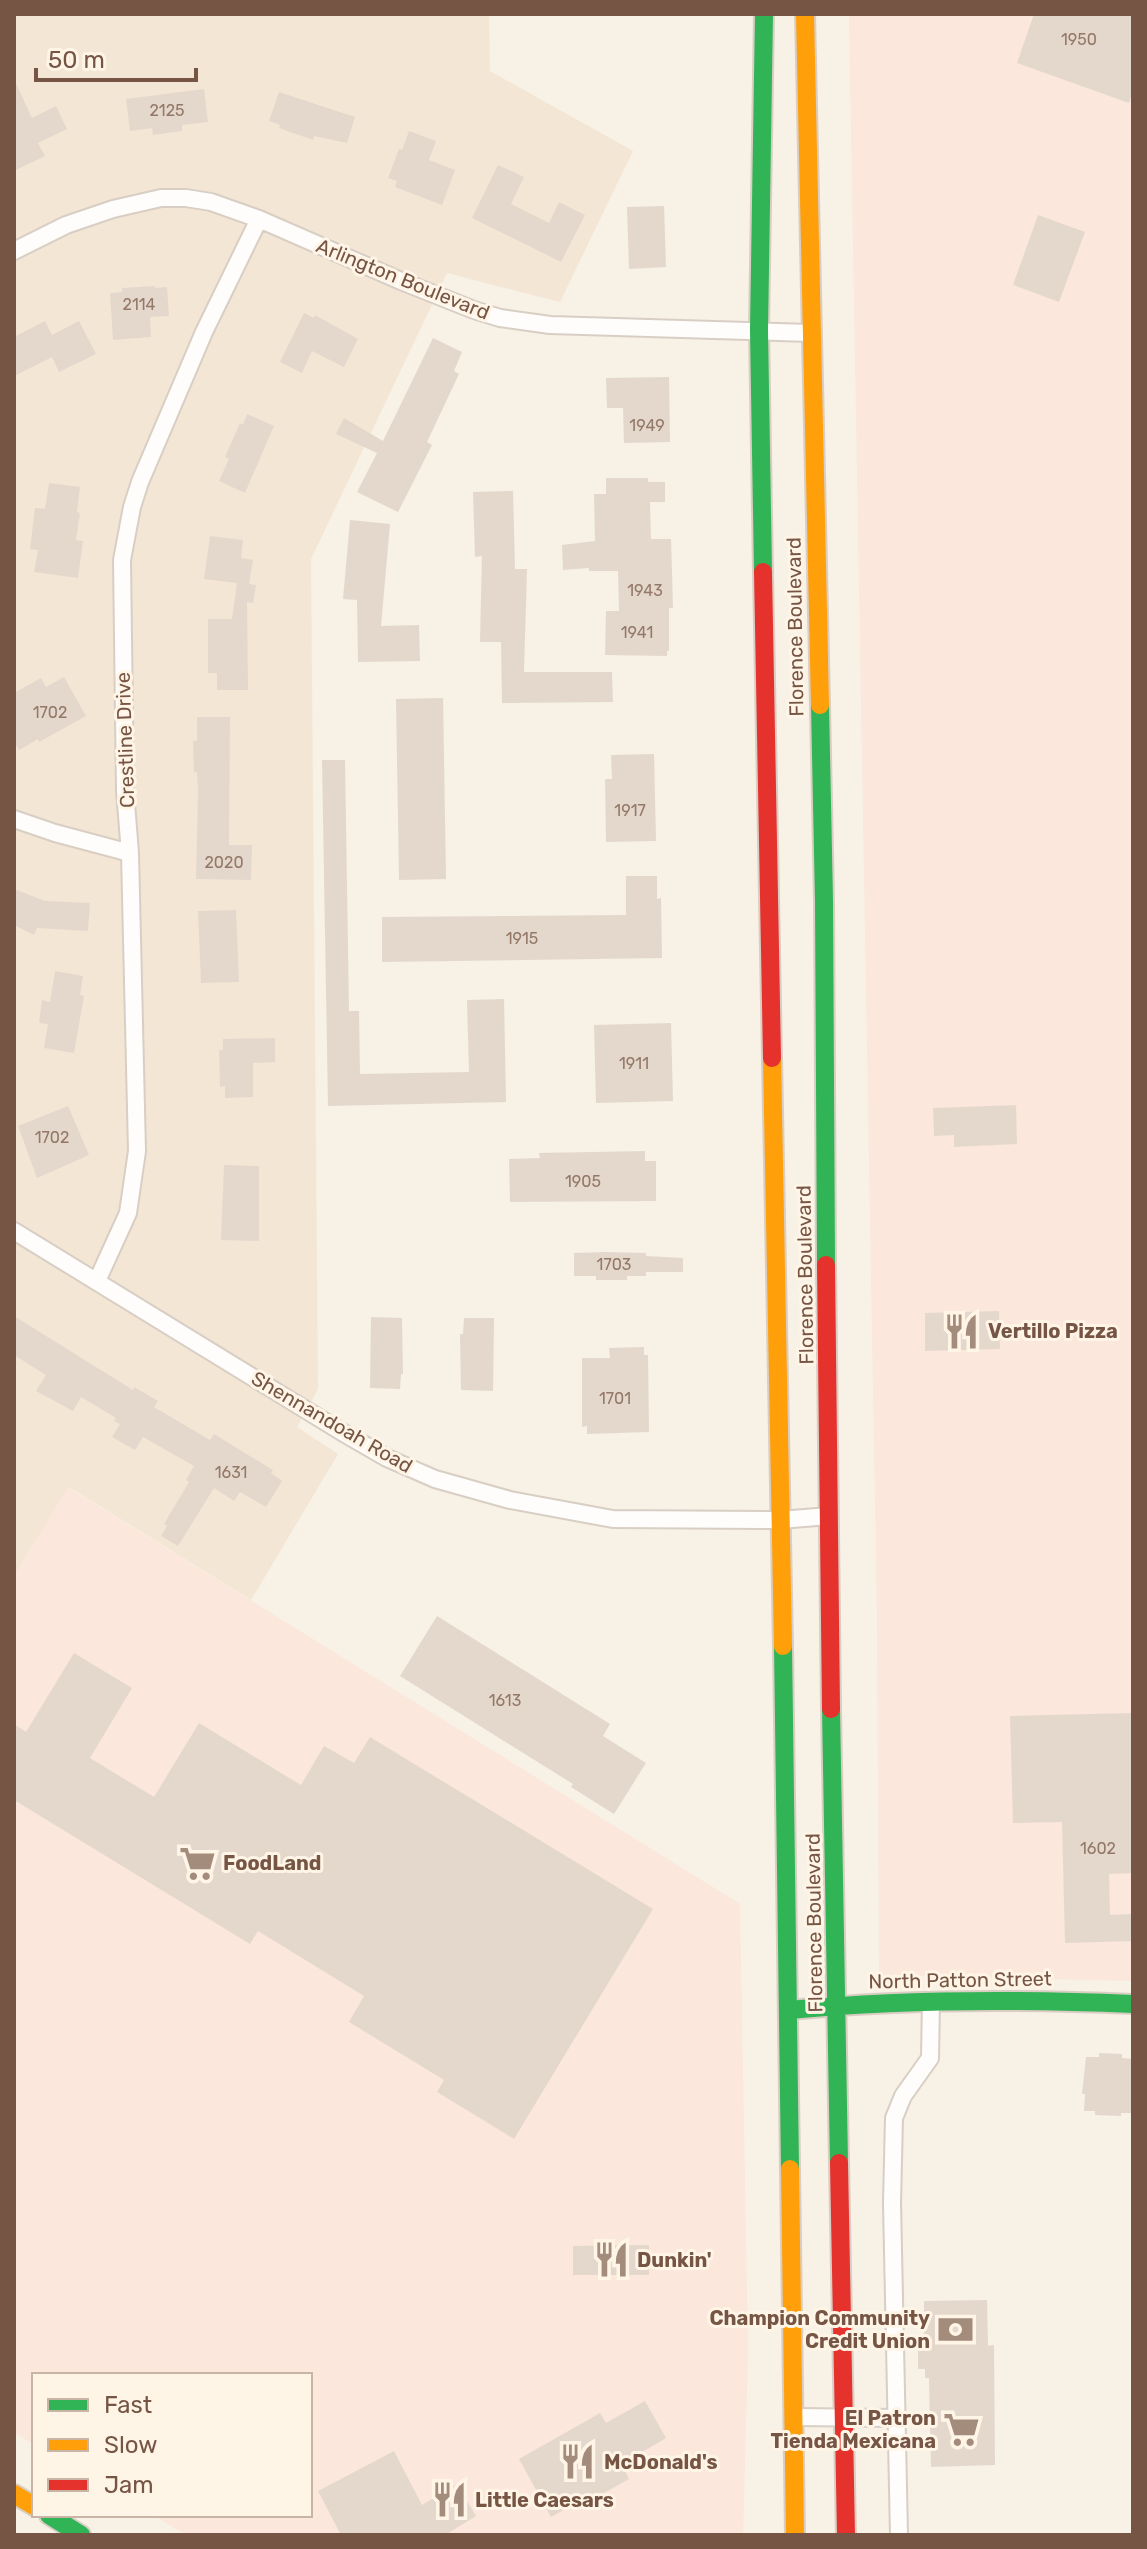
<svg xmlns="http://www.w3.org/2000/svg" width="1147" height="2549" font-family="Rubik,sans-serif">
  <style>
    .residential { fill: #f4e6d5 }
    .commercial { fill: #fbe7db }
    .building { fill: #e4d8cd }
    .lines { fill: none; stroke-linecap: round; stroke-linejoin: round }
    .street-casing { stroke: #d8cec4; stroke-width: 20 }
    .fast-casing { stroke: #dacec4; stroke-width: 22 }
    .slow-casing { stroke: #dacec4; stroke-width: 22 }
    .jam-casing { stroke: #dacec4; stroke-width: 22 }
    .street { stroke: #fefdfb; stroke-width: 16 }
    .fast { stroke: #30b455; stroke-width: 18 }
    .slow { stroke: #ff9f0a; stroke-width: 18 }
    .jam { stroke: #e5322d; stroke-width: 18 }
    .labels { text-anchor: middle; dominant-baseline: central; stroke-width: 6; stroke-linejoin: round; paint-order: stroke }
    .number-label { font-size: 16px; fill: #947868 }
    .street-label { font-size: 20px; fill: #754; stroke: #fff5e7 }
    .poi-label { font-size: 20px; font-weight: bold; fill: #754; stroke: #fff5e7; text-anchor: start }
  </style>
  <rect width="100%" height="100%" fill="#f7f1e6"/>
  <!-- residential -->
  <path class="residential" d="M14 14H489L490 71 633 151 560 302 447 273 311 559 318 1389 297 1427 338 1454 251 1600 69 1487 14 1576Z"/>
  <!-- commercial -->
  <path class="commercial" d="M849 14H1133V1981L879 1975 877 1617Z
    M68 1487 740 1904 748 2351 743 2535H186L153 2515H310V2375H34V2444L14 2433V1576Z"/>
  <!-- building -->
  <path class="building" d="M1034 14H1133V91L1129 103 1017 63Z
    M14 79 32 118 56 106 67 129 38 143 45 156 14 171Z
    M204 89 208 122 182 125V131L153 135 152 128 130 131 126 99Z
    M279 92 355 117 347 143 314 136 313 140 279 128 280 125 269 121Z
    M409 131 436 141 429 160 455 170 442 205 395 187 397 181 388 178 399 149 402 150Z
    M498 165 524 177 511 204 549 223 559 202 585 215 561 262 472 218Z
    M664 206 666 267 629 269 627 207Z
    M1038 215 1085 232 1059 302 1013 285Z
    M155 286V288L167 287 169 316 150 317 151 337 113 340 110 293 122 292V288Z
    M304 313 314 318 315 315 358 339 344 367 312 351 302 373 280 362Z
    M45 321 52 335 79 321 96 354 59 372 52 357 14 376V337Z
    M433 338 462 352 454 371 459 374 427 442 432 445 398 512 357 492 377 453 336 434 344 418 383 441Z
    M669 377 670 442 624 443 623 408H607L606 378Z
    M247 414 274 426 245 493 219 481 229 459 225 457 240 423 243 425Z
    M606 478H648V482H665V502H650L651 539H671L673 608H669V651H667V656L605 655 606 611H619L618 571H589V568L563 570 562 545 595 541 594 494H606Z
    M49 483 80 487 77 512 80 513 76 540 83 541 78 578 34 572 38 550 30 549 35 508 45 509Z
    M513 491 515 569H527L524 672H612L613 702 502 703 501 642H480L482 556 475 557 473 492Z
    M350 520 390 524 381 626 419 625 420 661 358 662 357 600 343 599Z
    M210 536 243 540 241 558 253 560 249 584 256 585 253 603 247 602 248 690H217V673H208V619H232L237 583 204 579Z
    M64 677 86 716 39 742 38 739 19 750 14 741V693L41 678 46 687Z
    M443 698 446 879 399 880 396 699Z
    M197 717H230L229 845H252L251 880 196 879 198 790 197 772H194L193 741H197Z
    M654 754 656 841 606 842 605 779H612L611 755Z
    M322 760H345L349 1011H359L360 1074 469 1072 467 1000 504 999 506 1102 328 1106Z
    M626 876H657V899L661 898 662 958 382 962V917L626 915Z
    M14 889 45 901 90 903 88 931 37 928 34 935 14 925Z
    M236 910 239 982 201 983 198 911Z
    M55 971 83 976 80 995 84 996 74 1053 44 1048 48 1024 39 1023 42 1000 50 1002Z
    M671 1023 673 1101 596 1103 594 1025Z
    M275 1038V1062L253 1063V1097L225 1098V1086L220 1087 219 1050H223V1039Z
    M1016 1105 1017 1144 954 1147V1135L934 1136 933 1108Z
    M68 1106 89 1155 37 1178 18 1126Z
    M645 1151V1161H656V1201L510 1202 509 1159 540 1158 539 1153Z
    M224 1165 259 1166V1241L221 1240Z
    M606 1252 646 1253V1256L683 1258V1272H646V1276H627V1280H596V1276H574V1253Z
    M999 1311 1000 1349 925 1351V1313Z
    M14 1316 133 1390 134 1387 158 1401 154 1407 210 1440 214 1434 273 1470 271 1473 282 1481 266 1507 240 1492 234 1501 214 1488 178 1546 161 1536 167 1526 164 1524 189 1482 186 1480 194 1466 143 1437 135 1450 112 1437 120 1424 114 1421 116 1418 81 1397 73 1411 36 1391 46 1375 14 1355Z
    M371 1317 402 1318 403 1374H401L400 1389 370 1388Z
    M464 1318H494L493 1391 461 1390 460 1334H463Z
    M644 1347V1355H648L649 1432 587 1434V1426L582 1427V1358H610L609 1348Z
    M437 1616 610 1724 603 1736 646 1763 614 1814 571 1787 573 1784 400 1676Z
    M74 1653 132 1688 90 1758 154 1797 199 1723 301 1785 324 1746 354 1763 370 1737 653 1909 514 2139 437 2092 444 2080 349 2022 364 1996 258 1931 250 1944 14 1800V1724L26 1732Z
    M1133 1713V1873L1109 1874 1110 1915 1133 1914V1941L1065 1943 1062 1822 1013 1823 1010 1716Z
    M1099 2053 1122 2054V2058L1133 2059 1132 2113H1121V2116L1095 2115V2111H1084L1085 2094H1082L1086 2057H1099Z
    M649 2245V2275H573V2246Z
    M987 2300 988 2346 994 2345 995 2465 931 2467 929 2378H925V2369H918V2348H924V2301Z
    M645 2401 666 2438 632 2458 636 2465 625 2471 629 2479 576 2509 574 2504 551 2517 519 2459 600 2413 606 2423Z
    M394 2451 422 2505 457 2484 476 2516 445 2535H341L318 2491Z"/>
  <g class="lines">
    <defs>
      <path id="street" d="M14 251 66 225 113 209 161 198H186L211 202 259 219 401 281 474 310 500 318 550 325 810 333
        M14 819 55 833 130 853
        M14 1231 342 1432 387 1458 435 1479 510 1500 613 1519 780 1520 829 1516
        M97 1281 128 1213 137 1151 130 853 125 791 122 560 132 507 140 482 204 332 259 219
        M794 2417 896 2418
        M899 2535 892 2203 894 2118 903 2096 930 2058 931 2001"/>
      <path id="fast" d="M763 572 759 330 764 14
        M820 705 824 901 826 1265
        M783 1646 790 2169
        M831 1709 839 2163
        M789 2010C904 1999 1018 1999 1133 2004
        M49 2515 81 2535"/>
      <path id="slow" d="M805 14 820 705
        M772 1058 783 1646
        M790 2169 795 2535
        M14 2494 34 2506"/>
      <path id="jam" d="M763 572 772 1058
        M826 1265 831 1709
        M839 2163 846 2535"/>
    </defs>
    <!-- street casing -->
    <use href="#street" class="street-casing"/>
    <!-- fast casing -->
    <use href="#fast" class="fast-casing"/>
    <!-- slow casing -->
    <use href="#slow" class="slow-casing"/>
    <!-- jam casing -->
    <use href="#jam" class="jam-casing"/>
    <!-- street -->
    <use href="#street" class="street"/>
    <!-- fast -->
    <use href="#fast" class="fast"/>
    <!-- slow -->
    <use href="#slow" class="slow"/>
    <!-- jam -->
    <use href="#jam" class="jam"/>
  </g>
  <!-- icons -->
  <defs>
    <symbol id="restaurant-bare" viewBox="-9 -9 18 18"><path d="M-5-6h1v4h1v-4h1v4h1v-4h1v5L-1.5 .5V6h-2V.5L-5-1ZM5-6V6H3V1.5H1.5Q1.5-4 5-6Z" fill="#a48c7d" stroke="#fff5e7" stroke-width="2.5" paint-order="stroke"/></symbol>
    <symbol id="supermarket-bare" viewBox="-9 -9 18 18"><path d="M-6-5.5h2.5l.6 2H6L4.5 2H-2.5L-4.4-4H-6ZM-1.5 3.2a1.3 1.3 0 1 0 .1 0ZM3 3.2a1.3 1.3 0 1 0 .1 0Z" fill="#a48c7d" stroke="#fff5e7" stroke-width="2.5" paint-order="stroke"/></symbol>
    <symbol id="bank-bare" viewBox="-9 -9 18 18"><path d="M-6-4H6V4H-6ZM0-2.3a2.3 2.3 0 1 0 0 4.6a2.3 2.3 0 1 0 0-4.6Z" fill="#a48c7d" stroke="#fff5e7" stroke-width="2.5" paint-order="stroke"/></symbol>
  </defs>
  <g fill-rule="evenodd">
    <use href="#restaurant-bare" x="936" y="1306" width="51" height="51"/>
    <use href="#supermarket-bare" x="172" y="1838" width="51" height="51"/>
    <use href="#restaurant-bare" x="586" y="2234" width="51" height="51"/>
    <use href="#bank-bare" x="930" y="2304" width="51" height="51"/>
    <use href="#supermarket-bare" x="936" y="2404" width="51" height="51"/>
    <use href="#restaurant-bare" x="552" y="2436" width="51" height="51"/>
    <use href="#restaurant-bare" x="424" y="2474" width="51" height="51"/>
  </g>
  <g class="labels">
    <!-- number labels -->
    <g class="number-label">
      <text x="1079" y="39">1950</text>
      <text x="167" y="110">2125</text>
      <text x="139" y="304">2114</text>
      <text x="647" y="425">1949</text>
      <text x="645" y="590">1943</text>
      <text x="637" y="632">1941</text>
      <text x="50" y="712">1702</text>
      <text x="630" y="810">1917</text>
      <text x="224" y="862">2020</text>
      <text x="522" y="938">1915</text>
      <text x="634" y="1063">1911</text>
      <text x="52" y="1137">1702</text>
      <text x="583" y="1181">1905</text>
      <text x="614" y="1264">1703</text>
      <text x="615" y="1398">1701</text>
      <text x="231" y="1472">1631</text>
      <text x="505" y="1700">1613</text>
      <text x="1098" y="1848">1602</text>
    </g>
    <!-- street labels -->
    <g class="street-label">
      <text transform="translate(403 279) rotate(22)">Arlington Boulevard</text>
      <text transform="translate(795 627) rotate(-91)">Florence Boulevard</text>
      <text transform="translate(125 740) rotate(-92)">Crestline Drive</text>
      <text transform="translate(805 1275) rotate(-91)">Florence Boulevard</text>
      <text transform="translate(332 1422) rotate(30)">Shennandoah Road</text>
      <text transform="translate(814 1923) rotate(-91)">Florence Boulevard</text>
      <text transform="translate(960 1980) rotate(-1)">North Patton Street</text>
    </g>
    <!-- poi labels -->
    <g class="poi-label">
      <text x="988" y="1331">Vertillo Pizza</text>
      <text x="223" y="1863">FoodLand</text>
      <text x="637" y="2260">Dunkin'</text>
      <text x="930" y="2318" text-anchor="end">Champion Community<tspan x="930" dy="23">Credit Union</tspan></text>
      <text x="936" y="2418" text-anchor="end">El Patron<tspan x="936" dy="23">Tienda Mexicana</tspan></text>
      <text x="604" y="2462">McDonald's</text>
      <text x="475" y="2500">Little Caesars</text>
    </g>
  </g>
  <!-- border -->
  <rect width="1147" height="2549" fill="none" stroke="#775544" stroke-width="32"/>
  <!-- legend -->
  <rect x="32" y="2373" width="280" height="144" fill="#fff5e7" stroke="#c9b5a6" stroke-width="2"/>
  <rect x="48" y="2399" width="40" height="12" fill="#30b455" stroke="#c9b5a6" stroke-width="2"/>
  <text x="104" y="2413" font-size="24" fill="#775544">Fast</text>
  <rect x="48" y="2439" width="40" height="12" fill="#ff9f0a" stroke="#c9b5a6" stroke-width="2"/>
  <text x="104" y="2453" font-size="24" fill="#775544">Slow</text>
  <rect x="48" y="2479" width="40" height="12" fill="#e5322d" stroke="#c9b5a6" stroke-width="2"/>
  <text x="104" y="2493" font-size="24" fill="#775544">Jam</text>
  <!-- scale -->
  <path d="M36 68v12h160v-12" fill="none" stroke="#775544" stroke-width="4"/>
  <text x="48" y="68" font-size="24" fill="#775544" stroke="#fff5e7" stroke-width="6" paint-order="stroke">50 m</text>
</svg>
